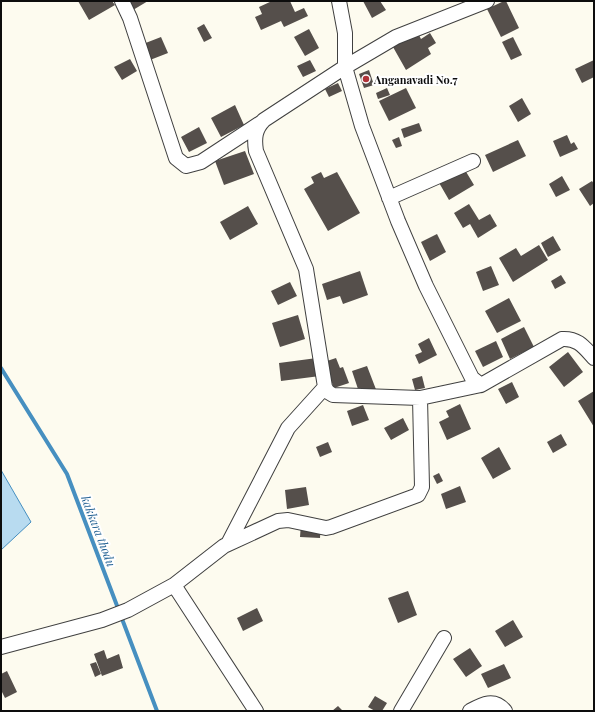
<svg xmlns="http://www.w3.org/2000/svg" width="595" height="712" font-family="'Playfair Display',serif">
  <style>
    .water { fill: #b8dbf0; stroke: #468fc0 }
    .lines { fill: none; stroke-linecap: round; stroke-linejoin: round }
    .stream { stroke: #468fc0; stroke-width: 4 }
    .building { fill: #554f4b }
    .street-casing { stroke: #404040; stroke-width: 16 }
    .street { stroke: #fff; stroke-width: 14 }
    .poi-dot { fill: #b03338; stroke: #fff; stroke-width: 1.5 }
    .labels { text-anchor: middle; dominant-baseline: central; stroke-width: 4; stroke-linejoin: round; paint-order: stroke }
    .poi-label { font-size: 11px; font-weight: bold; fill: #0d0d0d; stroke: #fff; text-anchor: start }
    .water-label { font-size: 12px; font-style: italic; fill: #226193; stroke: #fff }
  </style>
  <rect width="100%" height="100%" fill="#fdfbef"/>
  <!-- water -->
  <path class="water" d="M1 470 31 522 1 550Z"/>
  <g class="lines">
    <!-- stream -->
    <path class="stream" d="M1 368 67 474 157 711"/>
  </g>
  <!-- building -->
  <path class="building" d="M78 1H112L115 5 89 20Z
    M128 1H148L133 10Z
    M272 1H290L295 12 304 8 308 16 284 27 281 21 261 30 255 17 262 14 259 7Z
    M363 1H380L386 10 372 18Z
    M504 1H506L519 28 501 37 487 9Z
    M204 24 212 38 204 42 197 28Z
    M309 29 319 48 305 56 294 37Z
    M418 33 421 39 430 33 436 43 428 48 431 54 406 70 393 47Z
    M161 37 168 53 150 60 143 44Z
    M513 37 522 55 511 60 502 42Z
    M130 59 137 71 122 80 114 67Z
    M310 60 316 71 303 77 297 66Z
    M594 60V77L582 83 575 69Z
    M369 70 374 85 364 88 359 74Z
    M338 83 342 91 329 97 325 89Z
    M387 88 390 95 378 99 376 93Z
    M406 88 416 108 389 121 379 101Z
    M522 98 531 114 518 122 509 106Z
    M235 105 244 125 221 137 211 118Z
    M419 123 422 131 404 138 401 129Z
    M199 127 207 143 189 152 181 137Z
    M567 135 571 144 574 142 578 149 560 157 553 141Z
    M399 137 402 146 396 148 392 140Z
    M518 140 526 156 493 172 485 155Z
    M245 151 254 174 224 185 215 161Z
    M465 170 474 185 449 200 438 181 445 176 448 180Z
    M321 172 324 178 337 172 360 213 328 231 304 189 314 183 311 177Z
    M562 176 570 190 556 197 549 184Z
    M592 181 594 184V203L590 206 579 189Z
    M469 204 479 220 490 214 497 226 478 238 470 224 463 228 454 213Z
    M248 206 258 224 230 240 220 222Z
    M437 234 446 252 430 261 421 242Z
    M553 236 561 250 548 257 541 243Z
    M539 245 548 260 513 282 499 258 516 248 521 256Z
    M491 266 499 285 483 291 476 272Z
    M360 271 368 295 343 304 340 296 327 300 322 284Z
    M561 275 566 283 555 289 551 281Z
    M290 282 297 296 278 305 271 291Z
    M509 298 521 321 497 333 485 311Z
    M298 315 305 339 280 347 272 323Z
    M524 327 534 347 510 359 501 339Z
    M429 338 437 355 419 364 415 355 422 352 418 344Z
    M496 341 503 357 483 367 475 351Z
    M568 352 583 372 564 387 549 367Z
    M317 358 320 376 281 381 279 363Z
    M336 358 340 368 343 367 349 383 334 388 324 362Z
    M367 366 377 392 361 398 352 371Z
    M422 376 425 388 415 390 412 379Z
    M512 382 519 397 506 404 498 389Z
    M594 391V427L578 401Z
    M460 404 471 429 447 440 439 422 449 417 446 411Z
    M363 405 369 420 352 426 347 411Z
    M403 418 409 430 391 440 384 428Z
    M561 434 567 445 553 453 547 442Z
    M328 442 332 452 320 457 316 447Z
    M499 447 511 469 493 479 481 458Z
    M439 473 443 481 437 484 433 476Z
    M460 486 466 502 446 509 441 494Z
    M306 487 309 505 287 509 285 490Z
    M301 523 321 524 320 538 300 537Z
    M408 591 417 615 398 623 388 598Z
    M257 608 263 621 243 631 237 618Z
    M513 620 523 637 505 647 495 631Z
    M470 648 482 666 466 677 453 659Z
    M104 650 107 659 119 654 123 668 102 676 94 654Z
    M96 662 101 674 95 677 90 664Z
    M504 664 511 678 488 688 481 674Z
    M7 671 17 692 5 698 1 690V674Z
    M375 696 387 703 382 711H375L368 707Z
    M338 706 343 711H332Z"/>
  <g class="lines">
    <defs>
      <path id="street" d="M122 1 130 18 176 158 186 166 201 162 262 122
        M339 1 345 33V67L362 126 398 221 426 286 472 378 481 385 562 339C578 338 584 347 594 358
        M389 198 473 161
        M420 398 333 395 328 392 325 387 306 269 256 151C254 138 255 129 264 120L345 67 396 37 487 1
        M228 544 288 428 325 387
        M174 585 256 711
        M1 647 102 620 128 610 174 585 224 546 278 521 288 520 326 528 331 527 418 495 422 487 420 398 481 385
        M401 711 444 638
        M470 711C483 704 494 698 505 711"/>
    </defs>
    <!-- street casing -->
    <use href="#street" class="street-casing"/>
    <!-- street -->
    <use href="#street" class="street"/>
  </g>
  <!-- markers -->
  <circle class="poi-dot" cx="366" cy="79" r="4"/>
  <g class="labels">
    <!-- poi labels -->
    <g class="poi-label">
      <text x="374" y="79">Anganavadi No.7</text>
    </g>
    <!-- water labels -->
    <g class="water-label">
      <text transform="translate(99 531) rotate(69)">kakkara thodu</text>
    </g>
  </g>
  <!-- border -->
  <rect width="595" height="712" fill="none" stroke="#0d0d0d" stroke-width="4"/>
</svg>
